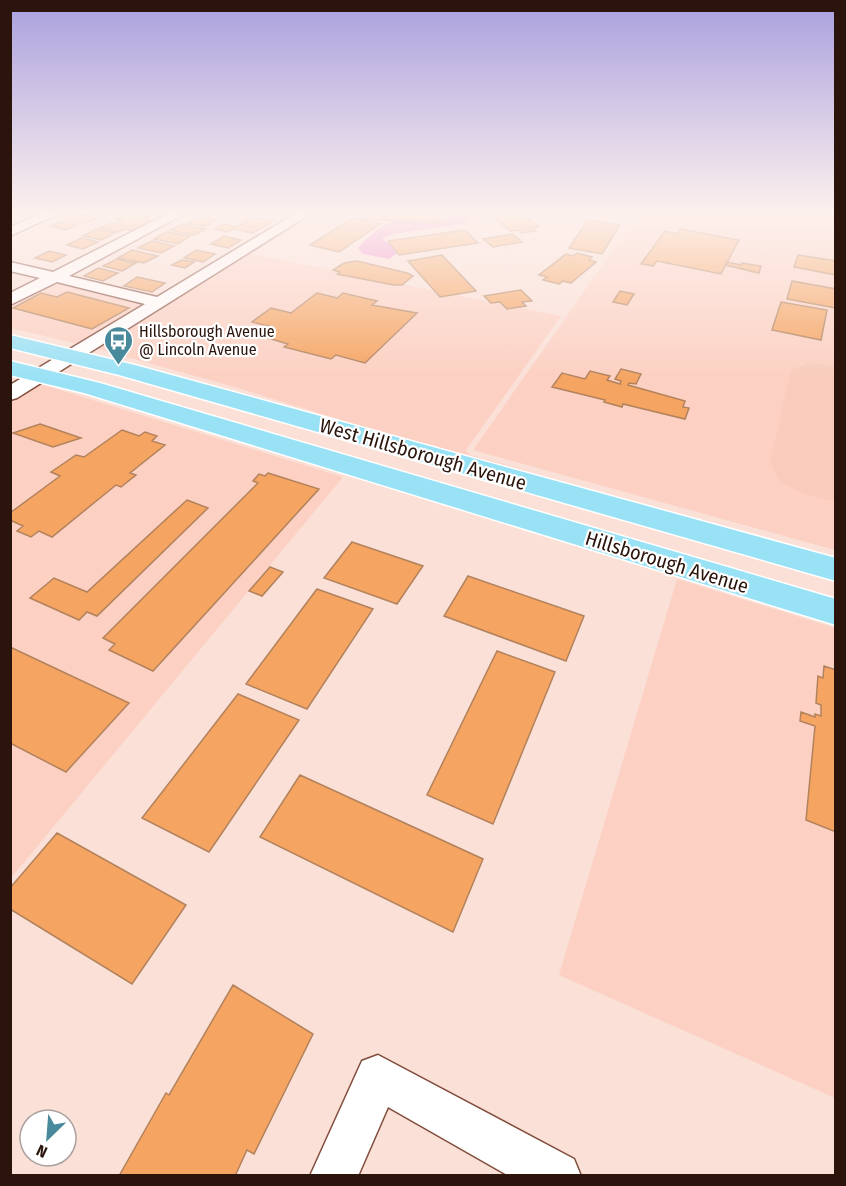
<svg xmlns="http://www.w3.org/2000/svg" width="846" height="1186" font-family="'Fira Sans Condensed',sans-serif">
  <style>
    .built { fill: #fcd0c2 }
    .green { fill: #f8cbbc }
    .water { fill: #ed83d0 }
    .building { fill: #f5a462; stroke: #b2825d; stroke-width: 1.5 }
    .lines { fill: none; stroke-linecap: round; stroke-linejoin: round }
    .minor-casing { stroke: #824c3b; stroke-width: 3 }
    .major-casing { stroke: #fff; stroke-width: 3 }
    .minor { fill: #fff; fill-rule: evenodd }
    .major { fill: #99e2f6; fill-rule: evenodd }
    .labels { text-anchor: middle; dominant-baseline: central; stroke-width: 4.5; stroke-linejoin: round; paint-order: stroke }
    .far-poi-label { font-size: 16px; fill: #2a140c; stroke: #fff; text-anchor: start }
    .street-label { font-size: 20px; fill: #2a140c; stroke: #fff }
  </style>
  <rect width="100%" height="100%" fill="#fae0d7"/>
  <!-- built -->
  <path class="built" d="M639 213H835V550L473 450Z
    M247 253 561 316 466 450 470 455 537 473 425 446 235 387 94 348Z
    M54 281 150 304 83 345 11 328V304Z
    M37 383 343 477 11 878V399Z
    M677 579 835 628V1098L559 975Z"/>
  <!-- green -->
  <path class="green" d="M809 363 835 366V502C811 495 774 490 771 459L790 375 793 369Z"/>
  <!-- water -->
  <path class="water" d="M453 213 495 215 471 219 463 224 392 234 382 239 400 251 389 259 363 254 358 248C368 237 382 224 397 220 416 216 438 226 453 213Z"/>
  <!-- building -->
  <path class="building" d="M131 213 149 217 144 220 151 221 131 231 125 229 119 232 100 228 111 223 117 224 122 222 116 220Z
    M364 213H440L438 222 361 219Z
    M489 213H522L539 227 532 228 536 231 521 233 518 230 510 231Z
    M83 215 97 218 83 224 63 220Z
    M199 217 216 220 205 226 188 223Z
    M253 217 273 221 253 233 233 229 228 232 215 229 224 224 237 227Z
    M353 218 380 224 339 252 310 245Z
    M588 220 620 225 602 254 569 248Z
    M60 222 76 225 66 230 50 226Z
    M182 224 206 229 194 235 170 230Z
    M96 229 115 233 102 240 83 236Z
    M680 229 739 240 721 274 657 261 653 266 641 264 665 231 677 234Z
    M465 230 478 243 399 255 388 241Z
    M166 232 190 236 178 244 154 239Z
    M513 234 522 242 493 247 483 239Z
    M224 236 241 240 228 248 211 244Z
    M81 238 98 242 83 249 67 245Z
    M152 241 174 246 161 253 138 248Z
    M132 250 158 256 144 263 118 258Z
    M196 250 215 254 203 262 184 258Z
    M49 251 66 255 52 262 35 258Z
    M577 253 592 257 589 260 596 262 571 283 563 281 559 284 543 280 547 277 539 275 566 254 573 256Z
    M442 255 476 291 440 297 408 261Z
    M798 255 836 261V275L794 267Z
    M117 259 129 262 136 263 122 271 103 266Z
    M181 260 194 262 185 268 172 265Z
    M357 261 407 273 413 276 402 285H394L337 274 340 272 333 270 344 263Z
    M727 262 741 265 742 263 761 266 759 273 725 265Z
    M98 268 118 273 103 281 84 276Z
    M137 277 165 283 152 292 124 286Z
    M792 281 836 289V308L787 299Z
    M521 290 532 301 522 302 526 306 507 309 500 302 491 303 484 296Z
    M620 291 634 294 627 305 613 302Z
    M67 292 129 308 92 329 13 308 41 293 57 297Z
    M317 293 337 298 343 293 377 301 372 305 417 313 365 363 336 355 331 359 284 347 288 344 261 336 273 327 252 322 271 308 291 313Z
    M781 302 827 310 821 340 772 330Z
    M621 369 641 374 636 384 629 383 628 385 685 401 683 407 689 408 685 419 623 404 622 407 604 402 605 400 552 387 562 373 585 379 590 371 610 376 607 380 620 384 621 381 615 379Z
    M40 424 81 438 53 447 13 433Z
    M122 430 139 436 145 432 157 436 152 441 165 445 130 473 136 475 121 487 116 485 52 537 39 531 31 537 17 531 23 526 10 520V513L60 476 51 472 76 455 84 457Z
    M268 473 319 489 153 671 109 650 115 644 103 638 258 483 253 481 259 474 265 476Z
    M187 500 208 508 97 616 87 612 79 620 30 598 54 578 87 592Z
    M352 542 423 566 397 604 324 578Z
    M270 567 283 572 262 596 249 591Z
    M468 576 584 616 566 661 444 616Z
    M317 589 373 609 307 709 246 684Z
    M10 647 129 703 66 772 10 743Z
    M497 651 555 672 493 824 427 795Z
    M824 666 836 670V832L806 820 815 726 800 721 801 712 815 717V714L821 716V705L816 703 818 676 823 678Z
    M238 694 299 720 209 852 142 818Z
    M300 775 483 859 453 932 260 837Z
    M57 833 186 905 132 984 10 909V888Z
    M233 985 313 1034 254 1154 247 1150 235 1176H119L166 1093 169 1095Z"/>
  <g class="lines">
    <defs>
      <path id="minor" d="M42 213H60L10 236V227Z
        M169 213H186L69 276 157 297 296 213H312L17 398 10 400V385L145 304 57 282 10 305V293L40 278 10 271V262L53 272Z
        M378 1055 574 1159 581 1176H509L388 1107 358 1176H310L362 1061Z"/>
      <path id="major" d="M10 335 135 365 836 558V581L119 375 10 348Z
        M10 361 100 383 836 599V625L84 393 10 375Z"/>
    </defs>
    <!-- minor casing -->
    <use href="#minor" class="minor-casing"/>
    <!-- major casing -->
    <use href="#major" class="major-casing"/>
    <!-- minor -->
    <use href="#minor" class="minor"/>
    <!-- major -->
    <use href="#major" class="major"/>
  </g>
  <!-- sky -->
  <linearGradient id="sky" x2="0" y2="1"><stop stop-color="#aaa0de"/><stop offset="0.56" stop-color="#fdf1ed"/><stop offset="1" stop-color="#fdf1ed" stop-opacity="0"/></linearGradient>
  <rect width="846" height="380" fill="url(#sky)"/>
  <!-- icons -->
  <defs>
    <symbol id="bus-pin" viewBox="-11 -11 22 30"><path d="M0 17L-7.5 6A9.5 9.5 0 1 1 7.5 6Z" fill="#48899c" stroke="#fff"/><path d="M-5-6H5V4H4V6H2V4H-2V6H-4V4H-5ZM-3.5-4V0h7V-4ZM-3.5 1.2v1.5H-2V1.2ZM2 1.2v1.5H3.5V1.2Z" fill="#fff"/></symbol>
  </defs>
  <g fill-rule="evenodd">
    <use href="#bus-pin" x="102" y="324" width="33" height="45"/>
  </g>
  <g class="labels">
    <!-- far-poi labels -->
    <g class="far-poi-label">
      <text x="139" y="331">Hillsborough Avenue<tspan x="139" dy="18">@ Lincoln Avenue</tspan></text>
    </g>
    <!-- street labels -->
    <g class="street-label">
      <text transform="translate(423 454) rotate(16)">West Hillsborough Avenue</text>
      <text transform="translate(667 562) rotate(17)">Hillsborough Avenue</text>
    </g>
  </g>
  <!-- border -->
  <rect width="846" height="1186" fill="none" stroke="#2a140c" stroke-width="24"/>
  <!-- north arrow -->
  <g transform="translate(48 1138) rotate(205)"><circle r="28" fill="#ffffff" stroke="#aaa19e" stroke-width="1.5"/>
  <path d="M0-4.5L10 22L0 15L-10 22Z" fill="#48899c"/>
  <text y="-9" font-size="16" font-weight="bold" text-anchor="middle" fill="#2a140c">N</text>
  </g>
</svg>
